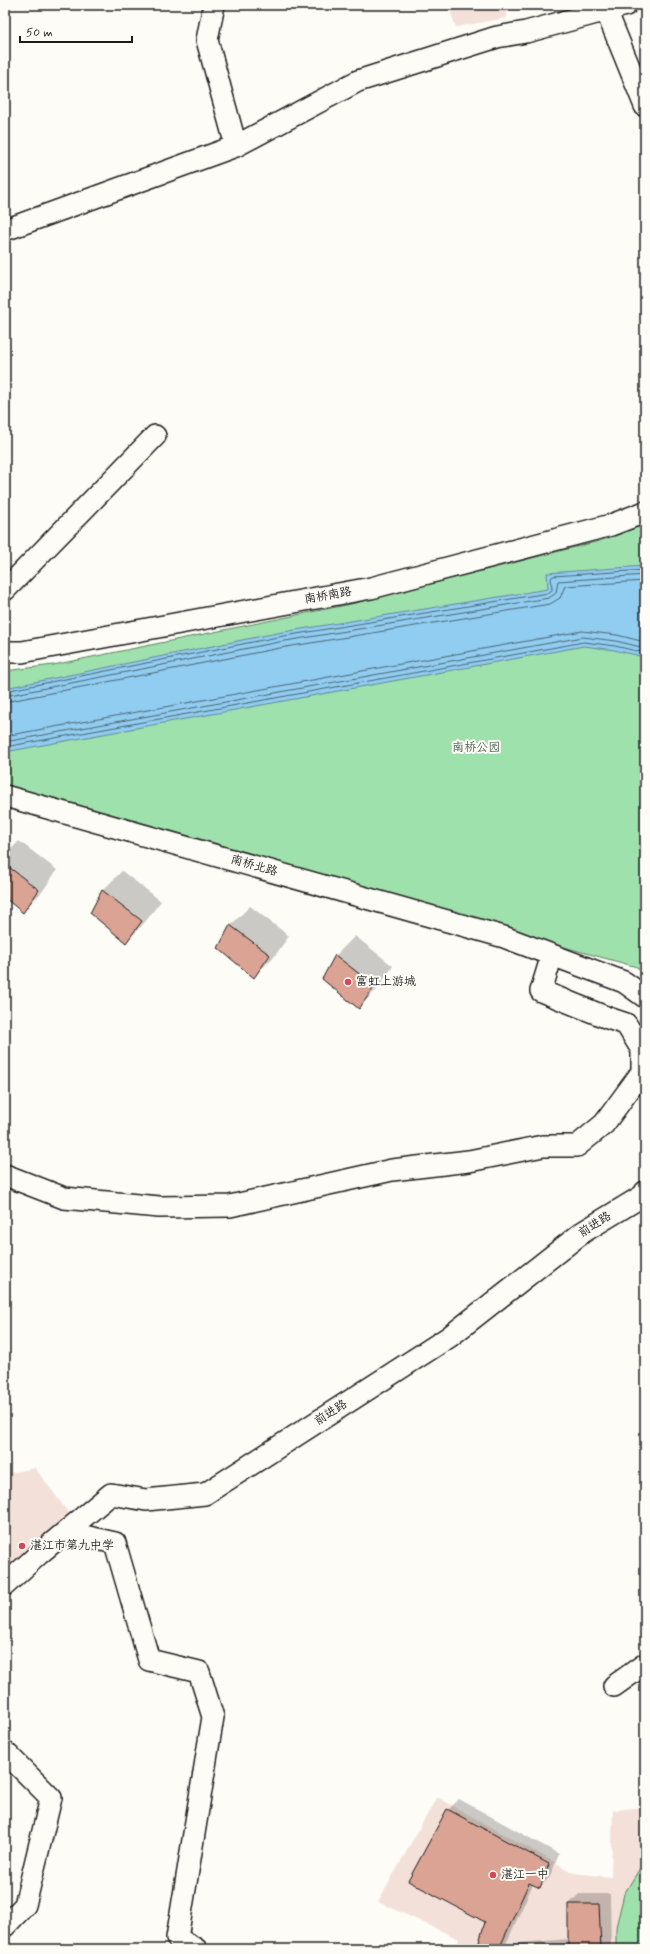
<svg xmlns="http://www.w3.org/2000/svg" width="650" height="1954" font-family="Mynerve,'LXGW WenKai TC',sans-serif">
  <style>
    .built { fill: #f3e1d9 }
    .green { fill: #9fe1ac; stroke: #5e7e64 }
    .water { fill: #91cdf1; stroke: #62869c }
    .shadow { fill: #0003 }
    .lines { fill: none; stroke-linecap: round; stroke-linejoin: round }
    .shore { stroke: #4b6371; stroke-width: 1 }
    .building { fill: #dba393; stroke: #1c1c1c }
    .minor-casing { stroke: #1c1c1c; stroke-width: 24 }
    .minor { stroke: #fdfcf7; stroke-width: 21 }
    .poi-dot { fill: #d1495b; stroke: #fdfcf7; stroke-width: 1.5 }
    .labels { text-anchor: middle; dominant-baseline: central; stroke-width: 4; stroke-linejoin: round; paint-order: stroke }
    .street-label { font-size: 12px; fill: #1c1c1c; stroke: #fdfcf7 }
    .park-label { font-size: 12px; fill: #4a614e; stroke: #fdfcf7 }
    .poi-label { font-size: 12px; fill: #1c1c1c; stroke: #fdfcf7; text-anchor: start }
  </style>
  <rect width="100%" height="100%" fill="#fdfcf7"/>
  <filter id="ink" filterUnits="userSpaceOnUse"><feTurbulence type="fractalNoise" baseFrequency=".025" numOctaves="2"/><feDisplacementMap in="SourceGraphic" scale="8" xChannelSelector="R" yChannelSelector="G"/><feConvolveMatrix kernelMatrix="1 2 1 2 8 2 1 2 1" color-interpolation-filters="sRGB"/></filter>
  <g filter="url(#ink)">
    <!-- built -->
    <path class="built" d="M448 5H508L507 18 456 27Z
      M35 1468 71 1516 5 1575V1474Z
      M437 1797 574 1873 611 1877 613 1810 645 1807V1949H455L459 1939 378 1902Z"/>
    <!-- green -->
    <path class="green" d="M645 524V977L637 967 5 794V671L53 665 351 604 599 541Z
      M645 1860V1949H616V1927L624 1894Z"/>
    <!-- water -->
    <path class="water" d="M645 566V657L614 650 584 646 5 752V688L277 633 548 589 547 573Z"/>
    <!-- shadow -->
    <path class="shadow" d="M19 841 57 870 42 892 23 911 5 897V855Z
      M122 871 161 901 145 922 126 942 91 913 103 890Z
      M250 906 289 936 274 957 254 976 219 948 231 925Z
      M355 936 393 966 378 988 359 1007 335 956Z
      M459 1799 559 1854 550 1877 539 1887 533 1884 506 1944 569 1939V1904L579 1894H610L611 1949H478L487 1922 448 1810Z"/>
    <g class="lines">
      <!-- shore -->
      <path class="shore" d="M5 691 278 637 548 593 552 590 551 578 553 576 645 570
        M5 696 279 642 549 598 556 593 558 581 645 575
        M5 702 280 648 550 604 560 598 565 586 645 581
        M5 736 582 631 617 635 645 642
        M5 742 583 637 616 641 645 648
        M5 747 584 642 615 646 645 653"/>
    </g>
    <!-- building -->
    <path class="building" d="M5 864 39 890 23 913 5 898Z
      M102 890 142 921 126 943 90 913Z
      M230 925 270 955 254 978 218 948Z
      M335 955 375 986 359 1009 322 979Z
      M447 1809 549 1864 540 1888 529 1883 499 1949H477L485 1922 408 1881Z
      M568 1904H599L601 1949H564H568Z"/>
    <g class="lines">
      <defs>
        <path id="minor" d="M214 5 207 40 236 146
          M606 10 645 106
          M5 230 236 146 358 81 497 37 526 32 626 5
          M5 590 155 436
          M5 652H22L371 588 611 525 645 512
          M5 796 504 937 624 982 645 997
          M5 1175 64 1198 159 1207 230 1206 392 1170 469 1161 543 1146H577L604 1124 642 1072V1050L626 1024 608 1018 541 991 552 955
          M66 1532 115 1543 149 1660 199 1672 213 1717 177 1938 196 1949
          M5 1585 39 1554 111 1494 146 1500 205 1494 449 1337 583 1232 644 1195 645 1192
          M614 1686 645 1664
          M5 1752 51 1798 25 1905 5 1926"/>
      </defs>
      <!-- minor casing -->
      <use href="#minor" class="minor-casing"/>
      <!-- minor -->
      <use href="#minor" class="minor"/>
    </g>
  </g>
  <!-- markers -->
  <g class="poi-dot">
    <circle cx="348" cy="982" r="4"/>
    <circle cx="22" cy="1546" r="4"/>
    <circle cx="493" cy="1875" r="4"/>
  </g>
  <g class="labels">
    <!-- street labels -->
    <g class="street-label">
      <text transform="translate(328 596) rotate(-10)">南桥南路</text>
      <text transform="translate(254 866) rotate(16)">南桥北路</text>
      <text transform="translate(595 1225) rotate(-33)">前进路</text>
      <text transform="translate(331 1413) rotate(-33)">前进路</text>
    </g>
    <!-- park labels -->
    <g class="park-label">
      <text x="476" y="748">南桥公园</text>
    </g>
    <!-- poi labels -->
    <g class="poi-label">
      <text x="356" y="982">富虹上游城</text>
      <text x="30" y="1546">湛江市第九中学</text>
      <text x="501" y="1875">湛江一中</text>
    </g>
  </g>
  <!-- margin -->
  <rect width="650" height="1954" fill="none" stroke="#fdfcf7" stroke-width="20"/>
  <rect x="10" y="10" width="630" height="1934" fill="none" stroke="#1c1c1c" stroke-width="1.5" filter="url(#ink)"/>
  <!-- scale -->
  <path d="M20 36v6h112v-6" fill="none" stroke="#1c1c1c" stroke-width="2"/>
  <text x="26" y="36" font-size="12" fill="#1c1c1c" stroke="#fdfcf7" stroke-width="3" paint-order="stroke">50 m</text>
</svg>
